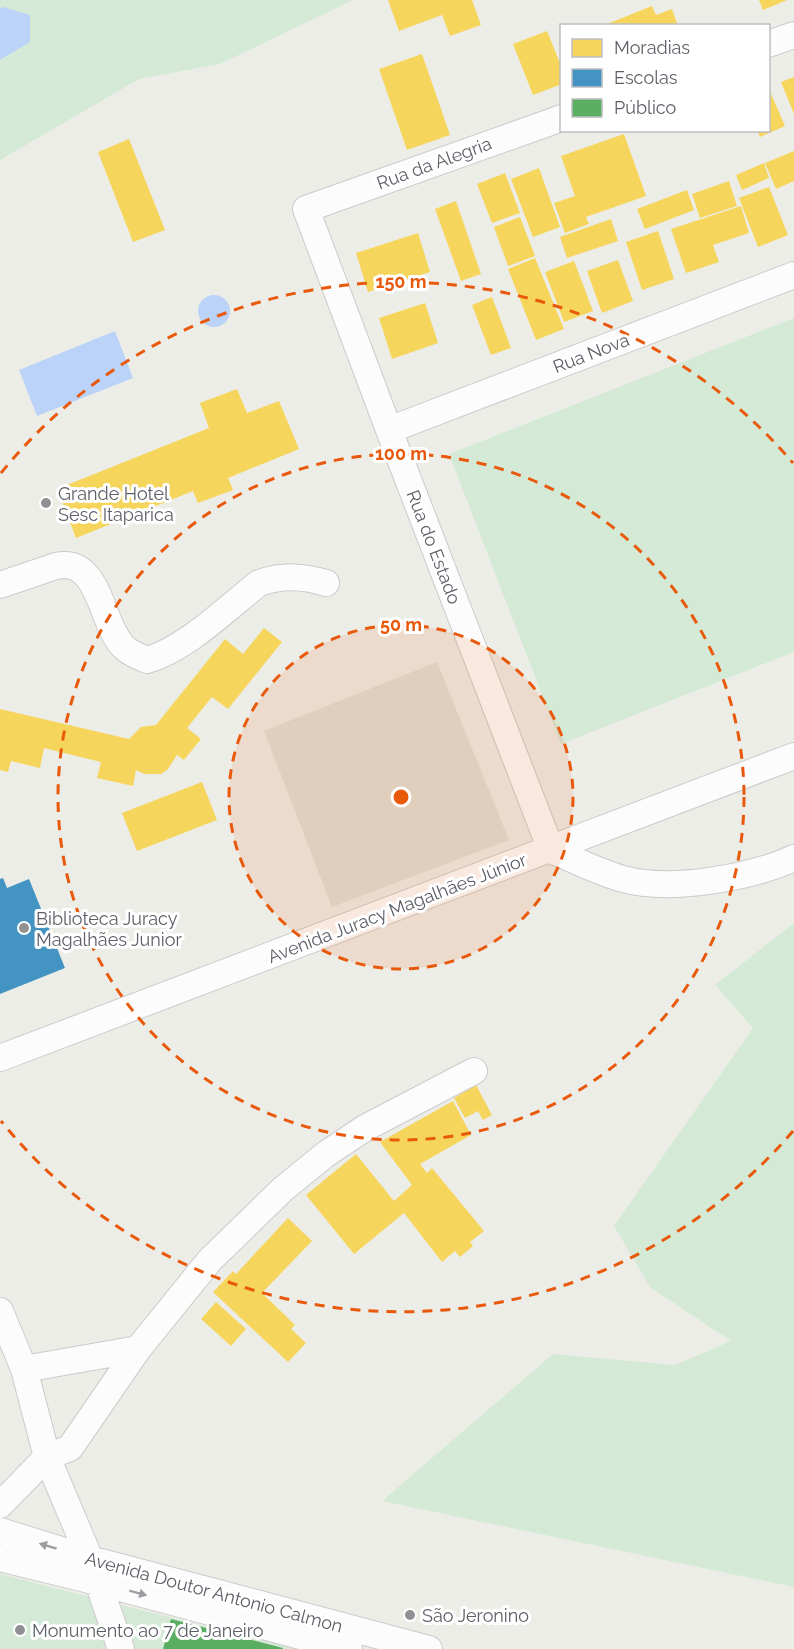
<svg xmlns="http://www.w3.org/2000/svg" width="794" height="1649" font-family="Raleway,sans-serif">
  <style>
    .education { fill: #e0e0d7 }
    .green { fill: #d4ead6 }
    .water { fill: #bbd3f8 }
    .homes { fill: #f6d55c }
    .schools { fill: #4393c3 }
    .public { fill: #5aae61 }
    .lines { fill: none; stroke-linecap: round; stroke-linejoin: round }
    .minor-casing { stroke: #cacbca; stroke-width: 28 }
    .minor { stroke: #fcfcfc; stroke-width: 26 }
    .oneway { fill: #9c9ea2 }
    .ring { fill: none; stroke: #e8590c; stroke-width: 3; stroke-dasharray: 10 8 }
    .poi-dot { fill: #8f9194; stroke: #fff; stroke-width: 2 }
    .labels { text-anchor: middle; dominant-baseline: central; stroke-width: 6; stroke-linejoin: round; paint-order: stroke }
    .street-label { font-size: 18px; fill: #5c5f66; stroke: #fff }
    .poi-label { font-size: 18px; fill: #5c5f66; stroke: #fff; text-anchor: start }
    .centre { fill: #e8590c; stroke: #fff; stroke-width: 3 }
    .ring-label { font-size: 18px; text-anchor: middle; font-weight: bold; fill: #e8590c; stroke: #fff; stroke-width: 6; stroke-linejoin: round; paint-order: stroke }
  </style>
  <rect width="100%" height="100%" fill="#edede8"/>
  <!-- education -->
  <path class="education" d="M437 662 509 840 332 907 264 731Z"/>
  <!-- green -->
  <path class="green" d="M0 0H353L220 64 139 79 0 160V60L30 42V15L0 8Z
    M794 318V652L561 744 449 454Z
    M794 923V1587L382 1501 553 1354 675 1365 731 1341 650 1287 614 1226 753 1028 715 985Z
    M0 1574 295 1649H0Z"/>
  <!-- water -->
  <path class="water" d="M3 7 30 15V42L0 60V8Z
    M198 311a16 16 0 1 1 32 0a16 16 0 1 1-32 0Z
    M115 331 133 378 37 416 19 370Z"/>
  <!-- homes -->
  <path class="homes" d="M388 0H472L481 25 450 36 442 15 399 31Z
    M759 0H787L763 10Z
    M652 6 656 15 672 9 678 26H607V24Z
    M547 31 562 68V84L533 95 513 44Z
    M422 54 450 135 407 150 379 69Z
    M794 77V114L781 82Z
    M768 87 785 126 760 137 757 130H768Z
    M624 134 646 196 586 217 589 224 565 233 554 203 575 196 561 156Z
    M129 139 165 230 133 242 98 152Z
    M794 151V181L776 189 765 163Z
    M764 163 769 178 742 190 736 175Z
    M539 168 560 227 533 237 511 179Z
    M505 173 520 213 492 223 477 184Z
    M729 181 737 206 700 218 692 194Z
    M769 187 788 235 758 247 739 198Z
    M687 190 694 210 645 229 637 209Z
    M456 201 481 274 461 281 435 209Z
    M741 206 749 233 713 245 719 262 686 273 671 229Z
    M520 217 535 256 508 266 494 227Z
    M611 219 618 241 567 258 560 237Z
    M658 231 674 279 642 290 626 242Z
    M418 233 430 272 368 292 356 253Z
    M535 258 564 329 536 340 508 269Z
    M618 260 633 301 602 313 587 271Z
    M574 261 593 311 564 322 545 272Z
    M492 297 511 348 491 355 472 305Z
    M425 303 438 343 392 359 379 318Z
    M237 389 247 413 279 401 299 449 228 478 233 490 198 503 193 491 76 538 57 489 209 428 200 403Z
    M264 628 282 642 228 709 212 697 187 728 201 739 184 760 177 755 168 769 161 774H144L136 770 133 786 97 778 101 762 44 748 40 768 11 761 8 772 0 770V709L129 739 141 727 156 725 225 639 243 654Z
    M202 782 217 820 137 851 122 813Z
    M476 1085 492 1115 483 1120 478 1111 465 1118 454 1098Z
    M453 1101 471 1135 420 1164 427 1173 432 1168 484 1231 470 1242 473 1246 460 1257 455 1251 442 1262 404 1213 354 1254 306 1195 356 1154 394 1201 412 1185 380 1142Z
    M288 1218 312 1241 262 1293 295 1325 291 1329 306 1343 288 1362 213 1292 233 1271 236 1274Z
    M216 1302 246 1329 231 1346 201 1319Z"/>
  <!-- schools -->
  <path class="schools" d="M3 878 7 888 29 879 65 968 0 994V879Z"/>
  <!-- public -->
  <path class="public" d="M171 1619 283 1648V1649H163Z"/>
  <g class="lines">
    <defs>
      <path id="minor" d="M768 44 794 35
        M562 118 306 209 389 430 551 850C575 860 598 872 623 879 670 892 750 878 794 858
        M389 430 794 275
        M0 585 56 566C102 556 100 628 126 649 132 654 140 657 147 660 186 649 227 608 259 583 283 575 303 576 326 583
        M0 1058 794 756
        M0 1311 24 1369 47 1457 90 1559 121 1649
        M24 1369 138 1349
        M0 1505 47 1457 70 1448 138 1349 210 1260 283 1189 326 1154 365 1128 474 1071
        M0 1531 90 1559 429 1649
        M0 1558 98 1582 349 1649"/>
    </defs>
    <!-- minor casing -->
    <use href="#minor" class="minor-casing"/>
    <!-- minor -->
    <use href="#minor" class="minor"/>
  </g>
  <!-- one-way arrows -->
  <defs><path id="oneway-solid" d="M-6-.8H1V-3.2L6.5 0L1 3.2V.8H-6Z" transform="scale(1.5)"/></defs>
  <g class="oneway">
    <use href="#oneway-solid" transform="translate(48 1546) rotate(-163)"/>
    <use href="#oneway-solid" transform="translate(138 1593) rotate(15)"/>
  </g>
  <!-- distance rings -->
  <circle cx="401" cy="797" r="172" fill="#e8590c" fill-opacity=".12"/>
  <g class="ring">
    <circle cx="401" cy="797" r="172"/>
    <circle cx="401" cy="797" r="343"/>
    <path d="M793 1131A515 515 0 0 1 1 1121M1 473A515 515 0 0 1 793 463"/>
  </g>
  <!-- markers -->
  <g class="poi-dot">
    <circle cx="46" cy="503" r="6"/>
    <circle cx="24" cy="928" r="6"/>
    <circle cx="410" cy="1615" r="6"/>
    <circle cx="20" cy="1630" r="6"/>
  </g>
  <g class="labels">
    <!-- street labels -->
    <g class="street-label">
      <text transform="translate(434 163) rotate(-20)">Rua da Alegria</text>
      <text transform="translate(591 353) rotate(-21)">Rua Nova</text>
      <text transform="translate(434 547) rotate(69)">Rua do Estado</text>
      <text transform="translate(397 908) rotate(-21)">Avenida Juracy Magalhães Júnior</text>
      <text transform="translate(214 1592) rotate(15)">Avenida Doutor Antonio Calmon</text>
    </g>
    <!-- poi labels -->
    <g class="poi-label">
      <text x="58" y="493">Grande Hotel<tspan x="58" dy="21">Sesc Itaparica</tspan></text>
      <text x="36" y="918">Biblioteca Juracy<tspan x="36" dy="21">Magalhães Junior</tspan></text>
      <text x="422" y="1615">São Jeronino</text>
      <text x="32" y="1630">Monumento ao 7 de Janeiro</text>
    </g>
  </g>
  <circle cx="401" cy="797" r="9" class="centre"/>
  <g class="ring-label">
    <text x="401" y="288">150 m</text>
    <text x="401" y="460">100 m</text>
    <text x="401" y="631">50 m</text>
  </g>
  <!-- legend -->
  <rect x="560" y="24" width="210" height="108" fill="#ffffff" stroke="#bebfc2" stroke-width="1.5"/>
  <rect x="572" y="39" width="30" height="18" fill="#f6d55c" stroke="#bebfc2" stroke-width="1.5"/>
  <text x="614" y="54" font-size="18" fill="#5c5f66">Moradias</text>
  <rect x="572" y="69" width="30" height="18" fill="#4393c3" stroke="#bebfc2" stroke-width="1.5"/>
  <text x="614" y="84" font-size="18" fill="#5c5f66">Escolas</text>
  <rect x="572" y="99" width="30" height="18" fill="#5aae61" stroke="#bebfc2" stroke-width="1.5"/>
  <text x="614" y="114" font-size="18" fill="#5c5f66">Público</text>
</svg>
